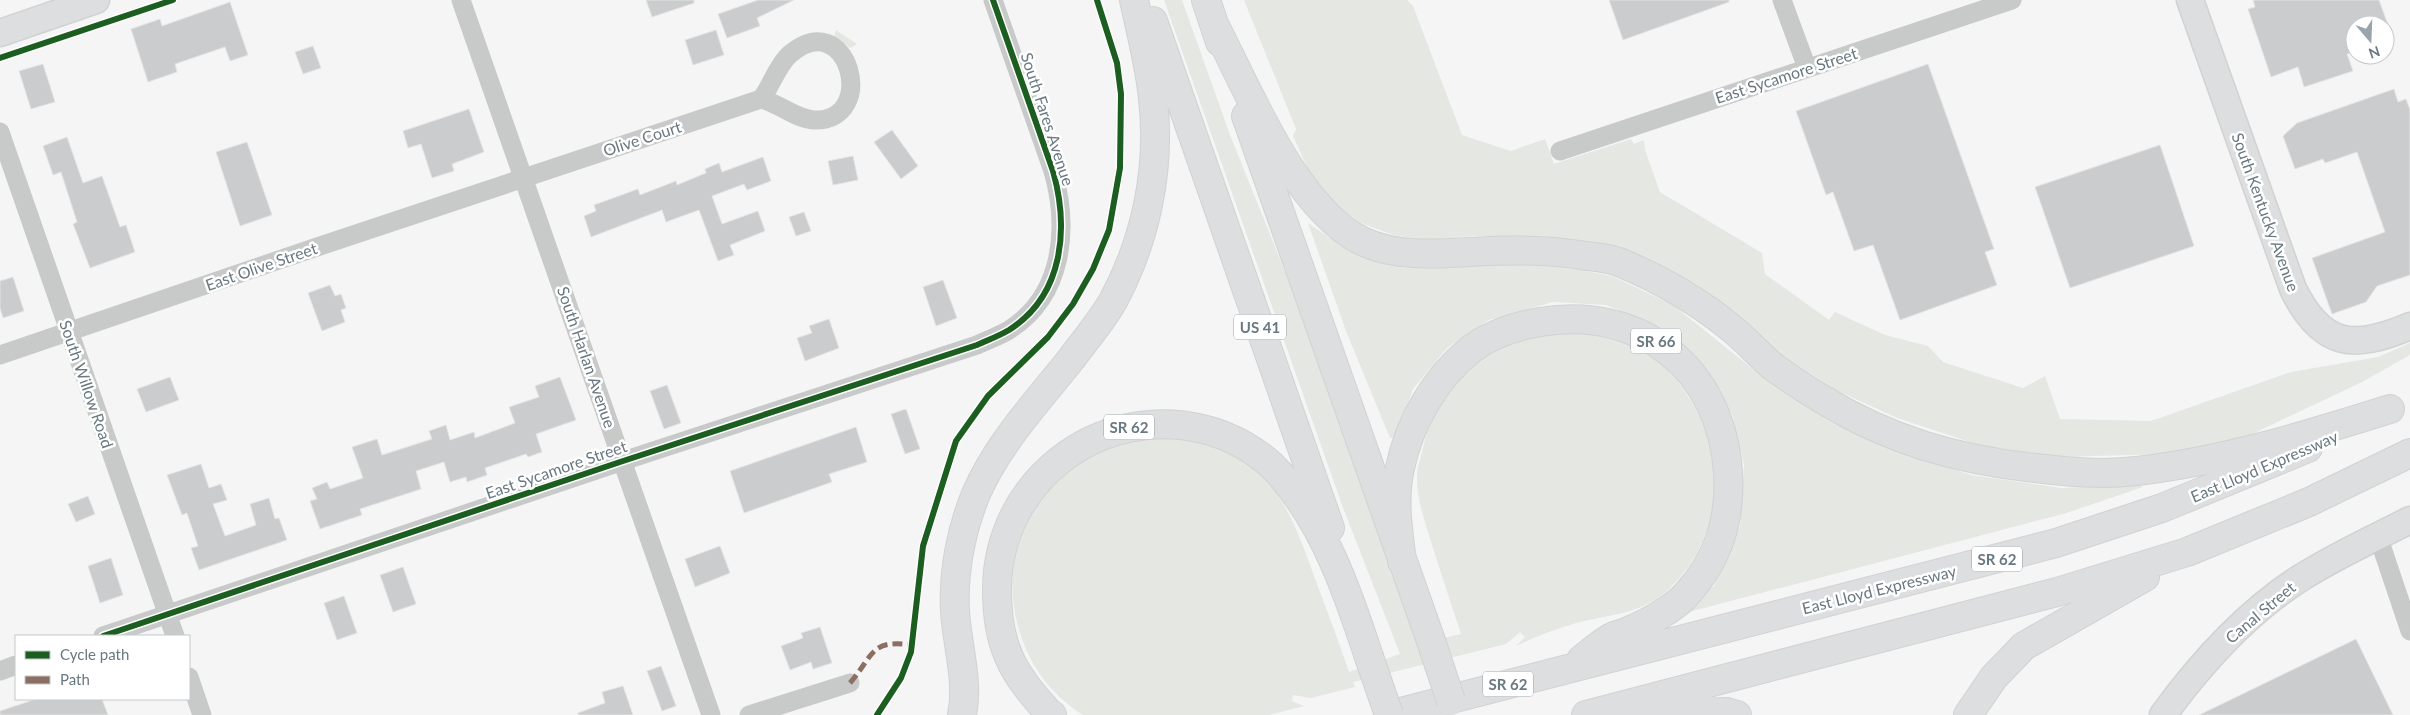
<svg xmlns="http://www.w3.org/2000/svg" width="2410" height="715" font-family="Lato,sans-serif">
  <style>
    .green { fill: #e4e7e2 }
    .building { fill: #cbcccd; stroke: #e4e4e4 }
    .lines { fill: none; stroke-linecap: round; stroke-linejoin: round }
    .secondary-casing { stroke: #d1d2d2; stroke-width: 29 }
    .highway-casing { stroke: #d1d2d2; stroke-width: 30 }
    .street { stroke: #c8caca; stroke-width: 19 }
    .secondary { stroke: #dddedf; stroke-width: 26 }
    .highway { stroke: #dddedf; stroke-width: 28 }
    .highway-bridge-casing { stroke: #d1d2d2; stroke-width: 30; stroke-linecap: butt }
    .highway-bridge { stroke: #dddedf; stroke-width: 28 }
    .quiet { stroke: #8d6e63; stroke-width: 5; stroke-dasharray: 10 5; stroke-linecap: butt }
    .cycleway-casing { stroke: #fff; stroke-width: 9 }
    .cycleway { stroke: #1b5e20; stroke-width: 6 }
    .labels { text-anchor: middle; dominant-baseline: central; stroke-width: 5; stroke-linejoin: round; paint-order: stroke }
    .shield { fill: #fff; stroke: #96a0a7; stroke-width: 1 }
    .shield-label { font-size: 15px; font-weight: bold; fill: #697881 }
    .street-label { font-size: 16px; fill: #697881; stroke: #fff }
  </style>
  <rect width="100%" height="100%" fill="#f5f5f5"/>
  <!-- green -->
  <path class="green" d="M1164 0H1182L1230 135 1292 289 1359 473 1418 644 1461 634C1452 607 1443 579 1434 551 1427 527 1416 501 1417 475 1417 467 1421 457 1423 448 1440 371 1504 329 1582 334 1597 335 1617 337 1631 344 1650 352 1664 366 1677 381 1728 444 1729 531 1669 589 1643 614 1608 615 1576 623 1555 629 1535 637 1516 646L1525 637 1520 632 1506 644 1353 682 1355 687 1311 698 1293 695 1292 701 1304 706 1269 715H1083C1052 695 1031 668 1020 633 985 522 1075 424 1189 440 1219 445 1251 461 1270 485 1292 512 1302 543 1314 576 1326 608 1338 639 1349 672L1400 654 1342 505Z
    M1244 0H1407L1413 6 1462 135 1511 151 1545 139 1554 164 1631 139 1634 144 1644 140 1645 150 1660 192 1762 253 1765 274 1829 320 1835 312 1885 335 1928 346 1943 362 2023 388 2045 376 2060 419 2151 421 2291 372 2378 357 2410 343V355L2362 382 2248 436 2164 454 2059 457 1979 445 1897 418 1836 390 1782 356 1696 284 1619 246 1542 236H1474L1425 240 1393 235 1361 223 1332 202 1311 176 1293 136 1296 129Z
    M836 30 857 44 850 48 834 37Z
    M1308 223 1349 251 1403 268 1528 261 1612 276 1673 305 1759 374 1831 422 1887 447 1971 475 2061 488 2138 485 2143 487 2063 514 1685 613 1707 589 1714 586 1718 573 1740 526 1744 465 1732 414 1699 361 1656 326 1606 305 1553 302 1489 320 1447 348 1413 389 1396 437 1390 438 1346 331Z"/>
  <!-- building -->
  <path class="building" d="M646 0H694V3L652 17Z
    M758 0H794L757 18 760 26 727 38 718 14Z
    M1609 0H1729V2L1623 40Z
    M2253 0H2379L2388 25H2355V51L2347 54 2353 71 2304 87 2298 67 2271 77 2248 9 2255 7Z
    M230 2 248 55 230 61 225 47 175 64 177 72 148 82 131 29 160 19 162 26Z
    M716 30 724 55 693 65 685 40Z
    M313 46 321 68 303 74 295 52Z
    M43 64 55 102 31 109 19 71Z
    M1928 64 1994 249 1985 252 1997 285 1900 320 1873 245 1854 251 1833 192 1826 195 1796 111Z
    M2394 89 2398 102 2406 99 2410 110V275L2377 286 2366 302 2332 314 2312 258 2385 232 2357 152 2325 163 2323 159 2295 169 2283 136 2297 123Z
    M469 109 484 152 452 164 454 171 432 178 421 144 408 148 403 131Z
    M892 130 918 166 901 179 874 142Z
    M67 137 83 183 102 176 120 227 126 225 135 252 90 268 73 224 77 222 61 172 53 175 43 146Z
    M247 142 272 215 240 226 216 152Z
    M2160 145 2194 246 2070 288 2035 187Z
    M853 156 858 180 833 185 828 161Z
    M763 157 771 181 747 190 744 184 712 196 722 224 758 211 765 231 730 245 734 255 718 261 699 210 666 222 662 210 591 237 584 216 596 211 594 205 638 189 640 195 676 181 677 185 706 173 705 169 719 163 722 172Z
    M804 212 811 231 796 236 789 217Z
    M13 277 24 311 3 318 0 308V281Z
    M943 280 957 318 936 326 923 287Z
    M330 285 335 296 341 294 346 308 341 310 345 322 322 331 308 293Z
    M829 319 839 348 805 361 797 338 812 333 809 326Z
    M170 377 179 400 146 412 137 389Z
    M560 377 576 420 536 434 542 452 528 457 526 454 485 468 487 475 467 482 466 477 450 482 444 462 416 471 421 489 360 509 362 515 320 529 310 501 317 499 312 488 327 482 330 489 363 478 352 447 377 439 382 455 432 439 429 431 446 425 450 440 474 432 475 438 515 423 509 407 539 397 535 386Z
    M667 385 681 423 664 429 650 391Z
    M906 409 920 449 905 454 891 414Z
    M856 427 867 462 829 474 832 482 744 513 730 471Z
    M201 464 209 488 221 484 227 500 213 504 225 536 256 525 250 504 269 498 275 519 279 518 287 540 199 570 191 548 198 546 187 513 182 515 167 475Z
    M88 496 95 514 76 522 68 504Z
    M720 546 730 573 695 587 685 559Z
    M111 558 123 595 100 603 88 566Z
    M403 567 416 604 393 612 380 575Z
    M344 596 357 633 337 640 324 603Z
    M820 627 832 663 813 669 811 662 790 670 781 646 803 638 801 633Z
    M2356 639 2393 715H2199Z
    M661 666 676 706 662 711 647 671Z
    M623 686 633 715H578V713L605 703 602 692Z
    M36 699H102L108 715H0V711Z"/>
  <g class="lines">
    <defs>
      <path id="secondary" d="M2190 0 2293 289C2322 348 2354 350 2410 326
        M0 33 96 0
        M2163 715C2201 663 2245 614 2299 579 2335 556 2373 539 2410 520"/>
      <path id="highway" d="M1206 0 1220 42
        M1153 21 1330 528
        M1214 24C1248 90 1295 208 1362 241 1395 257 1435 254 1470 252 1509 250 1547 249 1586 256 1597 257 1609 258 1619 262 1660 279 1697 300 1731 328 1745 339 1757 353 1771 365 1787 377 1805 389 1822 399 1889 440 1958 460 2035 468 2069 472 2103 475 2137 471 2224 461 2307 435 2390 409
        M1246 116 1430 638
        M1402 561C1398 530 1393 499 1400 468 1409 424 1434 379 1470 350 1489 335 1516 326 1540 322 1641 305 1721 369 1728 472 1731 521 1718 560 1685 596 1673 609 1644 625 1628 631 1623 634 1617 634 1612 637 1601 643 1591 652 1581 660
        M1647 706 1727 712 1737 715
        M962 715C969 680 957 646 955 611 953 572 961 530 976 494 998 443 1038 401 1072 358 1086 339 1101 322 1113 301 1146 240 1161 168 1153 99 1150 66 1141 33 1134 0
        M1052 715 1048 712C1033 695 1018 678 1009 657 1000 637 997 612 997 590 997 482 1098 404 1203 429 1232 436 1260 452 1280 474 1325 526 1348 593 1369 657
        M1389 715 2056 543 2162 508 2308 448
        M1586 715 2057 592 2187 552 2309 502 2410 453
        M1968 715 1994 677 2024 646 2145 577"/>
    </defs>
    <!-- secondary casing -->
    <use href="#secondary" class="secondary-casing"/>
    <!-- highway casing -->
    <use href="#highway" class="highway-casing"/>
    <!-- street -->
    <path class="street" d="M461 0 711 715
      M1782 0 1807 68
      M0 132 175 636
      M1560 151 2012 0
      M0 355 317 247 761 99C779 103 795 119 814 120 880 122 848 3 789 55 777 66 772 85 761 99
      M2378 536 2410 631
      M103 636 623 461 977 345C988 340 999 336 1009 330 1064 295 1069 228 1053 171L993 0
      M0 671 16 665
      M189 677 202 715
      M749 715 850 683"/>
    <!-- secondary -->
    <use href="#secondary" class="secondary"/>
    <!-- highway -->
    <use href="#highway" class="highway"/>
    <defs>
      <path id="highway-bridge" d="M1430 638 1451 701
        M1369 657 1389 715"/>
    </defs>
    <!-- highway-bridge casing -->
    <use href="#highway-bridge" class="highway-bridge-casing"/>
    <!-- highway-bridge -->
    <use href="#highway-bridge" class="highway-bridge"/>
    <!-- quiet -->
    <path class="quiet" d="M850 683C874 655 870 639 912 645"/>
    <defs>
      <path id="cycleway" d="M0 58 173 0
        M103 636 623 461 977 345C988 340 999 336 1009 330 1064 295 1069 228 1053 171L993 0
        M877 715 901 678 911 652 923 546 956 441 988 396 1048 337 1073 304 1093 269 1109 230 1120 168 1121 94 1117 63 1097 0"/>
    </defs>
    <!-- cycleway casing -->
    <use href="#cycleway" class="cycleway-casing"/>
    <!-- cycleway -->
    <use href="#cycleway" class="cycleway"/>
  </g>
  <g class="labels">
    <!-- shield labels -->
    <g class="shield">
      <rect x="1234" y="314.5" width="52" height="25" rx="4"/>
      <rect x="1631" y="328.5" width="50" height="25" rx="4"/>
      <rect x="1104" y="414.5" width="50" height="25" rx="4"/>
      <rect x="1972" y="546.5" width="50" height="25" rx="4"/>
      <rect x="1483" y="671.5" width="50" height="25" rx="4"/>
    </g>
    <g class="shield-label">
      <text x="1260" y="327">US 41</text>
      <text x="1656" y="341">SR 66</text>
      <text x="1129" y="427">SR 62</text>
      <text x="1997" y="559">SR 62</text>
      <text x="1508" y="684">SR 62</text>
    </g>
    <!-- street labels -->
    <g class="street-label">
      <text transform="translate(1786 75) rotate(-18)">East Sycamore Street</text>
      <text transform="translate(1048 119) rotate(72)">South Fares Avenue</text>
      <text transform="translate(642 138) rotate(-18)">Olive Court</text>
      <text transform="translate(2266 212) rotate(70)">South Kentucky Avenue</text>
      <text transform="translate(261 266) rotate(-19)">East Olive Street</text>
      <text transform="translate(587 357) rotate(71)">South Harlan Avenue</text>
      <text transform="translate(87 384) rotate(71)">South Willow Road</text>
      <text transform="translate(2264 466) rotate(-23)">East Lloyd Expressway</text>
      <text transform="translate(556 469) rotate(-19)">East Sycamore Street</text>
      <text transform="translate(1879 589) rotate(-14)">East Lloyd Expressway</text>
      <text transform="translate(2260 612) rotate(-40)">Canal Street</text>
    </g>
  </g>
  <!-- legend -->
  <rect x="15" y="635" width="175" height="65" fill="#ffffff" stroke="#c3c9cd"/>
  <rect x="25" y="651" width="25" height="8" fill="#1b5e20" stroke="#c3c9cd"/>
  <text x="60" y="660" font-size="15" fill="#697881">Cycle path</text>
  <rect x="25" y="676" width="25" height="8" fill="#8d6e63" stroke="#c3c9cd"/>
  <text x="60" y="685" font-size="15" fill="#697881">Path</text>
  <!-- north arrow -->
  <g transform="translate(2370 40) rotate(161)"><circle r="24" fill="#ffffff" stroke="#c3c9cd"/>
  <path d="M0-4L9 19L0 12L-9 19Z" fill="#9aa4aa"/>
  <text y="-8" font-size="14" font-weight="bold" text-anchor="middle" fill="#697881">N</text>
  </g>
</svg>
